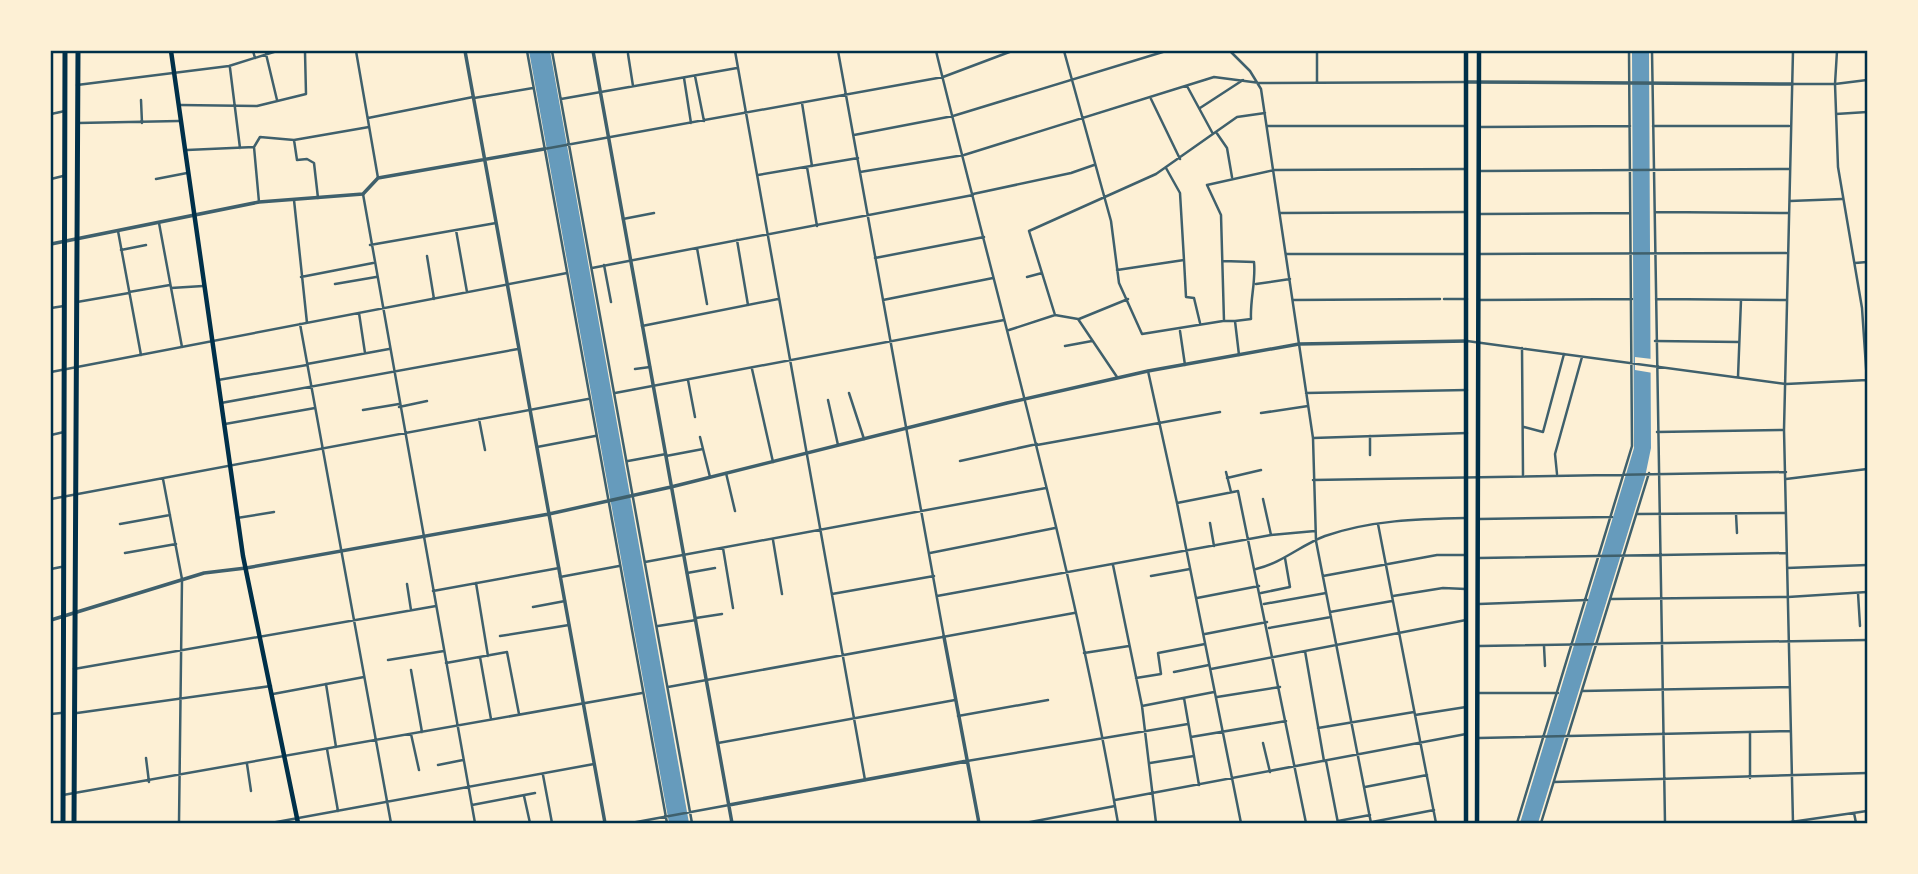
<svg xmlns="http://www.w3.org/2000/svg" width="1918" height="874" font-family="Literata,serif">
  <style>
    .water { fill: #669bbc }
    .pier { fill: #fdf0d5 }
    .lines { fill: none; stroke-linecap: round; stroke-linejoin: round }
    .pedestrian { stroke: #3f606c; stroke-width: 2.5 }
    .minor { stroke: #3f606c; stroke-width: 2.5 }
    .tertiary { stroke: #3f606c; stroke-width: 3.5 }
    .secondary { stroke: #003049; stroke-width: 4.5 }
    .primary { stroke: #003049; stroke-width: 4.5 }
    .trunk { stroke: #003049; stroke-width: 5 }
    .neatline { fill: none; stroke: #003049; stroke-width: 2.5 }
  </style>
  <rect width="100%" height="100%" fill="#fdf0d5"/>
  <!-- water -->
  <path class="water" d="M529 51H550L689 823H669Z
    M1632 51H1649L1651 448 1645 477 1538 823H1520L1634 448Z"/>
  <!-- pier -->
  <path class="pier" d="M1635 357 1652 359 1653 373 1635 370Z"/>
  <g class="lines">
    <!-- pedestrian -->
    <path class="pedestrian" d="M1792 84H1835L1867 80"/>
    <!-- minor -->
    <path class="minor" d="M253 51 255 58
      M302 51H387
      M356 51 378 178
      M527 51 667 823
      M552 51 692 823
      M735 51 865 780
      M838 51 944 637
      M936 51C999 308 1073 562 1118 823
      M1064 51 1111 221 1119 283 1142 334 1223 321
      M1230 51 1250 71 1261 89 1313 438 1316 541 1371 823
      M1317 51V82
      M1652 51 1665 823
      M1793 51 1784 430 1793 823
      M266 54 277 100
      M628 54 633 86
      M230 68 240 148
      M695 76 704 121
      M684 78 691 123
      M1835 84 1838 167 1862 308 1867 382
      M1835 84 1837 51
      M77 85 229 66 277 51
      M1187 86 1213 134
      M474 98 533 88
      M561 99 737 68
      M1151 99 1180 159
      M141 100 142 123
      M802 103 812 166
      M180 105 257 106 306 94 305 52
      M1200 108 1243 80
      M51 114 65 111
      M1836 114 1867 112
      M368 118 473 97
      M78 123 179 121
      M1267 126H1466
      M1653 126H1789
      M1479 127 1630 126
      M1216 132 1227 148 1232 177
      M854 135 953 116 1166 51
      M294 140 297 160 307 159 314 163 318 198
      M544 149 943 77 1012 51
      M187 150 254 147
      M807 167 817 226
      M1480 171 1789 169
      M860 172 964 155 1214 77 1260 83 1466 82
      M758 175 858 158
      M51 179 63 176
      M156 179 187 173
      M363 194 475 823
      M973 194 1071 173 1094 165
      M294 200 307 323
      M1790 201 1842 199
      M259 202 254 147 260 137 294 140 369 127
      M1655 212 1788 213
      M1281 213 1466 212
      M1479 214 1629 213
      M623 219 654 213
      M159 223 182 347
      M456 230 467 292
      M118 231 141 355
      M737 240 748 305
      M370 245 496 223
      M697 248 707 304
      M121 250 146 245
      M1287 254H1466
      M1479 254 1786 253
      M427 256 434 299
      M875 258 984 237
      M1184 260 1186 297 1194 298 1200 323
      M1223 261 1254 262C1256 282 1250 299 1251 319L1235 321
      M1855 263 1867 262
      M604 265 611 302
      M592 268 973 195
      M1117 270 1184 260 1180 193 1166 168
      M301 277 373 263
      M1027 277 1042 273
      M335 284 376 277
      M1256 284 1290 279
      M171 288 203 286
      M129 292 170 285
      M1444 299H1467
      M1656 299 1786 300
      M883 300 993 278
      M1293 300 1440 299
      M1479 300 1632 299
      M77 302 129 293
      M51 308 64 306
      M359 313 365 353
      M1079 319 1128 299
      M300 324 391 823
      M642 326 778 299
      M1009 330 1055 315
      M1180 331 1185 365
      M1467 341 1786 384 1867 380
      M1655 341 1739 342
      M1065 346 1092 341
      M1522 348 1523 476
      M1239 355 1235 321H1224L1221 215 1207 185 1274 170 1466 169
      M307 364 389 349
      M635 369 650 367
      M752 369 773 462
      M1148 371 1177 503 1241 823
      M51 372 567 273
      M1117 377 1078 319 1055 315 1029 231 1156 174 1237 117 1265 113
      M1738 377 1741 300
      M218 380 307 365
      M688 380 695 417
      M615 393 1004 320
      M849 393 864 439
      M1306 393 1467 390
      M828 400 838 445
      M221 403 518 349
      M399 407 427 401
      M363 410 399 404
      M1261 413 1308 406
      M479 419 485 450
      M225 424 315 408
      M1524 427 1543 432 1564 354
      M1657 432 1783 430
      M51 435 64 432
      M1370 436V455
      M700 437 710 477
      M1313 438 1467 433
      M1037 445 1220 412
      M537 447 595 436
      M666 456 703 449
      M628 461 666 454
      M960 461 1037 444
      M1226 472 1231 492
      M726 473 735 511
      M1557 474 1555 454 1582 357
      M1227 478 1261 470
      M163 479 182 579 179 823
      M1786 479 1867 469
      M1313 480 1786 472
      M51 499 588 399
      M1263 499 1271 535
      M1177 503 1238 491 1306 823
      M1637 514 1786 513
      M1736 514 1737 533
      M237 518 274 512
      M1479 519 1612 517
      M1210 523 1214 546
      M120 524 170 515
      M1378 524 1436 823
      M773 540 782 594
      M723 548 733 608
      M125 553 176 544
      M930 553 1055 528
      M1479 558 1787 553
      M645 562 1046 488
      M1113 565 1142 706 1156 823
      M1787 568 1867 565
      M51 569 61 567
      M1256 569C1282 563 1301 545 1325 536 1371 520 1418 519 1466 518
      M687 573 715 568
      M1151 576 1190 569
      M1323 576 1437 555H1465
      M560 577 619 566
      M476 583 488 656
      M407 584 411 610
      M433 591 559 568
      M1261 593 1290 587 1285 558
      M1858 593 1860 626
      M832 594 934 576
      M937 596 1271 535 1315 531
      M1393 596 1443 588 1466 589
      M1197 598 1259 586
      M1611 599 1788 597 1867 592
      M1264 604 1326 593
      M1479 604 1587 600
      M533 607 565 601
      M1330 612 1392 601
      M696 618 722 614
      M658 626 696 620
      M1269 628 1331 617
      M1205 634 1267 622
      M500 636 569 625
      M1479 646 1867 640
      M1544 646 1545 666
      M1305 651 1324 761
      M1084 653 1129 646
      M480 657 491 719
      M388 660 444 651
      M446 663 507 652 519 714
      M74 669 436 606
      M1211 669 1466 620
      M411 670 422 732
      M1174 672 1209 665
      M1136 678 1161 674 1158 653 1205 644
      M326 684 336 747
      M668 687 1074 613
      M1582 691 1789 687
      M1479 693H1558
      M273 694 364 677
      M1217 697 1280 687
      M1184 698 1199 785
      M1142 706 1214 692
      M77 713 271 686
      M51 714 61 713
      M1415 715 1466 707
      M958 716 1048 700
      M1318 728 1414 712
      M1750 733V778
      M411 734 419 770
      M1191 737 1286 721
      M1479 738 1790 731
      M718 743 955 700
      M1263 743 1270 772
      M327 749 338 811
      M146 758 149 782
      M967 761 1188 724
      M1326 761 1338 823
      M1150 763 1194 756
      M247 764 251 791
      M438 765 463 760
      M543 775 552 823
      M1554 782 1867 773
      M1365 787 1427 775
      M63 795 642 693
      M524 796 530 823
      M1115 800 1466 734
      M472 805 535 793
      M1854 813 1856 823
      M1338 821 1370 815
      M1372 822 1434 810
      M271 823 594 764
      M631 823 729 805
      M1025 823 1115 806
      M1517 823 1632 446 1629 51
      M1541 823 1649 473
      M1784 823 1867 811"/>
    <!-- tertiary -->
    <path class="tertiary" d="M465 51 605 823
      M593 51 732 823
      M1466 82 1792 84
      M51 244 259 202 363 194 378 178 544 149
      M51 620 204 573 246 568 549 514 671 487 1007 403 1148 371 1299 344 1467 341
      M944 637 979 823
      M729 805 967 761"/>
    <!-- secondary -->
    <path class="secondary" d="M171 51 243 556 298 823"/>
    <!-- primary -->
    <path class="primary" d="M1466 51V823
      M1477 823 1479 51"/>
    <!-- trunk -->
    <path class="trunk" d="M63 823 65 51
      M74 823 78 51"/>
  </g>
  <!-- border -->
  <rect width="1918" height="874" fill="none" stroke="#fdf0d5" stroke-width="105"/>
  <rect x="52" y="52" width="1814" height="770" class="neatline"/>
</svg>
